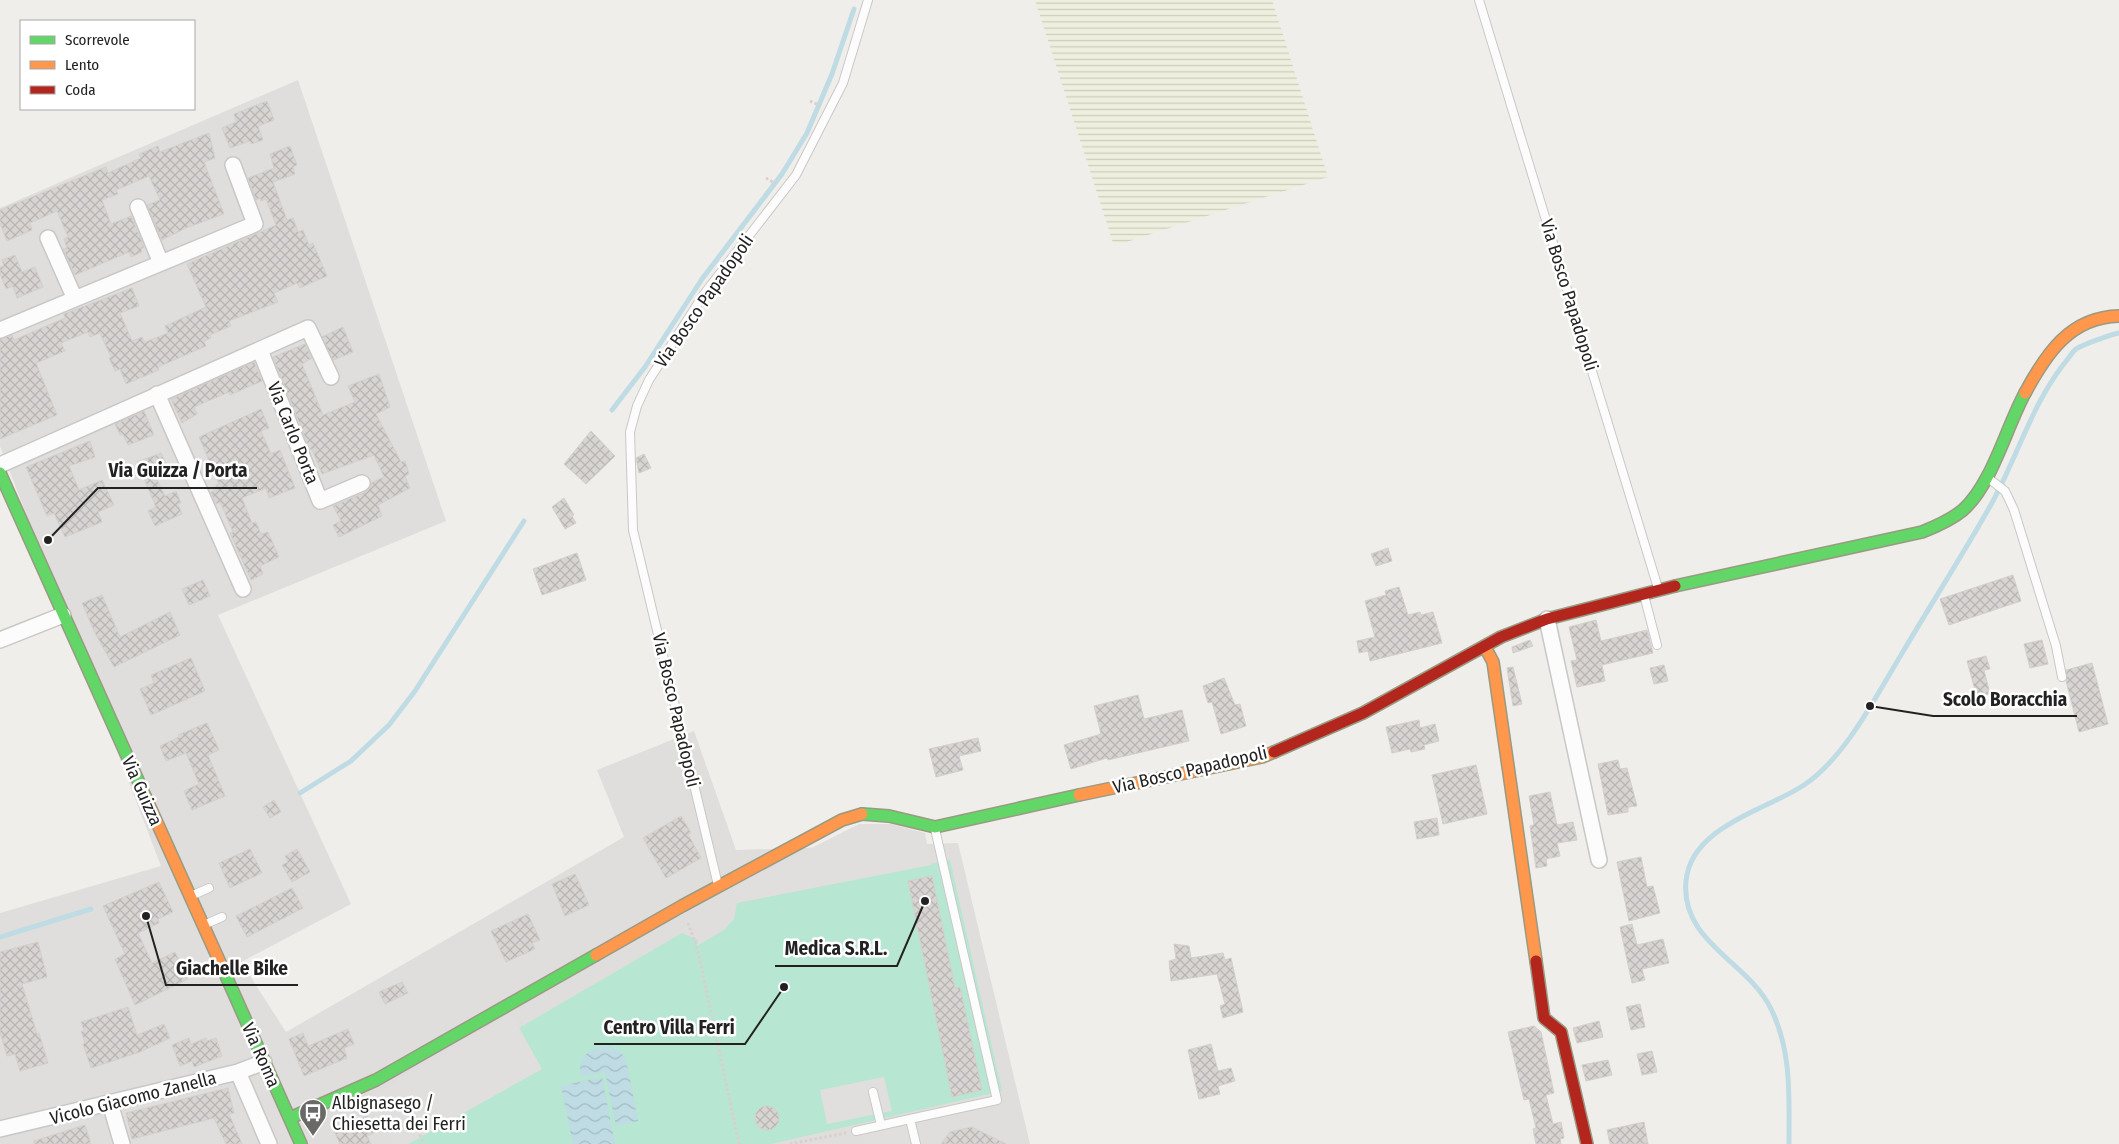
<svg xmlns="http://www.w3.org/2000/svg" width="2119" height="1144" font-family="'Fira Sans Condensed',sans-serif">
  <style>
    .residential { fill: #dfdedc }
    .farmland { fill: url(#farmland-rules) }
    .pitch { fill: #b7e6d2 }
    .parking { fill: #e0dfde }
    .water { fill: url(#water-waves) }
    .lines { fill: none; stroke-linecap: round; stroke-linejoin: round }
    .stream { stroke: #bfdbe3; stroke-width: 5 }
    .building { fill: url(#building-cross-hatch); stroke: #d3d0cc }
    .lane-casing { stroke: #c9c8c7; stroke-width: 10 }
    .street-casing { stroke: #c9c8c7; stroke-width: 18 }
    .fast-casing { stroke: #999a82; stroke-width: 14 }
    .slow-casing { stroke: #999a82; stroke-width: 14 }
    .jam-casing { stroke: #999a82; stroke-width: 14 }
    .path { stroke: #dccecd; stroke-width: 3; stroke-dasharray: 2.5 2.5; stroke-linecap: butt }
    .lane { stroke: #fdfcfc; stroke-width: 8 }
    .street { stroke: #fdfcfc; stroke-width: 15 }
    .fast { stroke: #63d668; stroke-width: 11 }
    .slow { stroke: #ff974d; stroke-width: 11 }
    .jam { stroke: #b3261e; stroke-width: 11 }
    .labels { text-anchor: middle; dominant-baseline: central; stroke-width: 5; stroke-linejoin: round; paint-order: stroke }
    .street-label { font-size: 18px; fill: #222; stroke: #fff }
    .poi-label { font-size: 18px; fill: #222; stroke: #fff; text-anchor: start }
    .leader { fill: none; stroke: #222; stroke-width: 2 }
    .callout-dot { fill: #222; stroke: #fff; stroke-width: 2 }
    .callout-label { font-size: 19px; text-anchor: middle; font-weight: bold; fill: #222; stroke: #fff; stroke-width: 5; stroke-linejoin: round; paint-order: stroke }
  </style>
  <defs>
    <pattern id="farmland-rules" width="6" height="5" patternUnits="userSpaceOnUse" patternTransform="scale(1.25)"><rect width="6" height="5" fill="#efefdf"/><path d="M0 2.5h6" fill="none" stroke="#cdcdbf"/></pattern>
    <pattern id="water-waves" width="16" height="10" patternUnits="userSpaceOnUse" patternTransform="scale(1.25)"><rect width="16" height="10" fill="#bfdbe3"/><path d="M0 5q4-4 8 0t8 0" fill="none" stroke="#a4bcc2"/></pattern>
    <pattern id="building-cross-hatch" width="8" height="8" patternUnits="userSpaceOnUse" patternTransform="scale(1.25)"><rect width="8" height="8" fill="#d7d4d2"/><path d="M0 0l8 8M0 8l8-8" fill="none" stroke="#b8b6b4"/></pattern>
  </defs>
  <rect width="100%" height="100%" fill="#f0eeeb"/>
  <!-- residential -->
  <path class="residential" d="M298 80 446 521 218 615 351 904 241 962 286 1032 624 837 597 770 694 731 736 850 958 843 1030 1144H0V913L161 866 0 446V208Z"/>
  <!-- farmland -->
  <path class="farmland" d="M1035 0H1272L1328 177 1114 246Z"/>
  <!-- pitch -->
  <path class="pitch" d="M950 860 1002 1091 771 1144H408L541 1069 519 1028 682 933 698 940 697 946 724 930 734 919 737 903Z"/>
  <!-- parking -->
  <path class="parking" d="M859 824H891L925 833 931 865 737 903 734 887Z
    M512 1015 542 1069 408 1144H393L368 1099Z
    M884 1077 892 1111 827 1124 820 1090Z
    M913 1113 919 1144H865L861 1126Z"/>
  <!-- water -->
  <path class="water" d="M603 1046C614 1047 619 1050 626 1059L638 1121 616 1126 605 1072 581 1077C578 1057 585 1052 603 1046Z
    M602 1077 615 1144H573L561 1086Z"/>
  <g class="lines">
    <!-- stream -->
    <path class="stream" d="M612 410 645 367 702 279 782 174 807 133 832 74 854 9
      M300 793 351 761 389 725 415 691 524 521
      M0 937 91 909
      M1789 1144C1789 1098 1792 1051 1771 1009 1749 962 1680 942 1686 881 1691 826 1767 810 1804 785 1845 758 1876 696 1901 655 1931 604 1964 553 1993 501 2017 457 2032 405 2063 365 2067 361 2071 353 2076 349 2084 344 2110 335 2119 333"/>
  </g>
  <!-- building -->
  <path class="building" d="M267 101 274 120 258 126 263 140 251 144 250 141 230 148 222 128 236 122 234 114Z
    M209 133 215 158 204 162 224 214 186 228 162 240 147 205 160 200 149 176 116 190 118 194 102 200 111 224 131 216 144 247 141 249 142 252 131 257 129 252 75 275 63 249 67 248 64 239 68 237 57 211 30 223 32 230 7 241 0 223V210L106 167 108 173 141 158 139 154 158 146 160 152Z
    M290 146 297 165 293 167 295 174 273 182 287 220 293 218 298 232 303 230 309 245 313 243 327 276 300 288 297 283 274 293 278 302 229 321 231 326 210 335 211 338 204 341 206 346 158 367 159 370 126 384 120 369 115 371 109 358 111 357 100 333 90 337 88 332 61 343 65 351 36 363 57 415 0 439V339L12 335 14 340 65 318 64 314 132 288 139 306 120 313 132 341 142 337 145 342 168 333 165 326 206 307 187 264 276 225 266 199 261 201 260 198 256 200 248 178 274 168 270 154Z
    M15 255 22 272 35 267 43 287 17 298 13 286 6 289 0 274V267L4 266 2 260Z
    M343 327 353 352 333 360 322 337Z
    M305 344 312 358 302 364 323 415 355 402 348 386 379 374 390 407 376 414 401 462 405 461 409 474 405 476 410 488 378 505 382 516 339 537 333 525 341 521 333 506 366 492 370 488 371 483 384 477 374 455 322 474 312 449 310 450 273 357Z
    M254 362 262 381 230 395 229 392 194 407 197 414 182 423 171 399Z
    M261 409 269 428 261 431 271 454 280 450 295 488 269 498 266 488 242 498 252 523 256 522 261 534 268 532 279 557 260 566 263 574 251 580 230 533 233 532 220 502 216 504 211 492 217 489 216 485 219 484 199 437Z
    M144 411 154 435 128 445 123 434 120 435 115 424Z
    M591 431 615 456 586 484 564 464Z
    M90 441 95 457 69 466 79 490 102 480 114 505 98 512 102 522 65 537 54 513 47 516 26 467Z
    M161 453 167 466 153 472 165 496 176 491 181 503 178 504 182 514 155 526 148 511 156 507 137 462Z
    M644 454 651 468 639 473 636 458Z
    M564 498 574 515 572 516 576 523 565 529 552 507Z
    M1388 548 1392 561 1376 566 1371 554Z
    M577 553 586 580 542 595 533 569Z
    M2013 575 2021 601 1949 625 1940 599Z
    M203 580 210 596 189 605 182 589Z
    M1399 587 1408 615 1420 612 1421 615 1433 612 1442 643 1370 661 1368 651 1359 653 1357 641 1375 637 1365 601 1386 595 1385 591Z
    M102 595 120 637 170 612 180 635 114 667 95 633 82 603Z
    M1596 620 1601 641 1647 630 1653 653 1602 665 1605 681 1577 687 1571 661 1577 660 1569 627Z
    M1530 640 1533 646 1513 653 1512 647Z
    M2042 640 2048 664 2030 668 2024 644Z
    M1986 656 1990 669 1984 670 1990 694 1977 697 1967 661Z
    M191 658 205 691 151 715 140 689 154 683 151 675Z
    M2092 663 2108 724 2079 732 2066 681V670Z
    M1664 665 1668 681 1654 684 1650 668Z
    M1513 667 1522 704 1513 706 1507 668Z
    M1224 678 1235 705 1240 704 1246 726 1221 734 1212 702 1208 703 1203 686Z
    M1138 695 1144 719 1182 710 1189 741 1108 760 1107 758 1071 769 1064 745 1101 734 1094 706Z
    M1419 720 1420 728 1435 724 1439 741 1424 745 1425 749 1411 752 1410 749 1392 753 1386 727Z
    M207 723 219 750 208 755 225 796 192 810 184 791 199 784 186 753 166 761 160 746 179 737 178 735Z
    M978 738 981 751 959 756 963 770 936 777 929 749Z
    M1618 760 1620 769 1627 768 1637 806 1628 807V812L1608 815 1598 764Z
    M1476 765 1487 814 1443 824 1432 775Z
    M1550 792 1557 825 1573 822 1577 840 1557 843 1560 856 1546 859 1547 866 1536 868 1530 826 1534 825 1529 796Z
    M274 800 281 812 270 818 263 807Z
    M681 816 691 833 688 834 701 858 666 878 643 838Z
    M1437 818 1439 835 1417 839 1414 822Z
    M250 849 262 873 230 888 219 863Z
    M297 849 310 872 292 882 282 865 288 862 285 856Z
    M1641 857 1647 887 1653 886 1660 913 1629 921 1617 862Z
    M575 874 589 905 565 916 552 884Z
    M932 876 955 988 960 987 982 1090 952 1097 908 881Z
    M159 882 173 912 158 919 159 923 138 933 152 963 175 952 188 979 135 1005 115 959 125 954 103 906Z
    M292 888 303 908 247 937 236 916Z
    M528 914 540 940 532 943 535 949 506 962 491 931Z
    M1632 924 1637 945 1663 939 1669 963 1642 969 1645 980 1632 983 1620 927Z
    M38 942 47 977 22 984 37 1034 39 1033 48 1063 20 1071 15 1054 7 1056 0 1032V952Z
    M1174 944 1189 946 1191 958 1223 953 1225 960 1231 958 1243 1012 1223 1018 1220 1006 1225 1004 1217 974 1171 981 1169 961 1176 959Z
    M402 982 408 993 385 1004 379 992Z
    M1640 1004 1645 1027 1631 1030 1626 1007Z
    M128 1007 137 1035 164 1024 170 1038 140 1052 91 1068 83 1044 85 1043 81 1031H84L81 1022Z
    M1599 1021 1603 1037 1577 1043 1573 1028Z
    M1534 1026 1541 1032 1554 1093 1546 1095 1553 1124 1561 1122 1564 1138 1560 1139 1561 1144H1536L1533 1129 1536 1128 1529 1099 1524 1100 1508 1032Z
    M348 1029 354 1044 344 1048 347 1058 304 1076 289 1039 303 1033 308 1046Z
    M189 1038 191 1044 206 1038 207 1041 216 1038 222 1056 194 1067 192 1061 180 1066 172 1045Z
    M1211 1044 1218 1071 1231 1068 1235 1081 1218 1086 1220 1094 1199 1099 1188 1050Z
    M1652 1051 1657 1072 1642 1075 1637 1054Z
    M1608 1060 1612 1075 1586 1081 1582 1065Z
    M228 1088 234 1113 229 1114 242 1144H226L214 1118 132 1139 126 1113Z
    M755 1118a12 12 0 1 1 24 0a12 12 0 1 1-24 0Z
    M367 1116 375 1132 367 1136 371 1144H340L334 1131Z
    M1644 1122 1648 1144H1610L1607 1130Z
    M85 1125 91 1144H34V1141Z
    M972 1127 1006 1144H941L950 1132Z"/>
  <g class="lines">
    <defs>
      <path id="lane" d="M1479 0 1658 588
        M1988 478 2005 491 2014 510 2056 646 2062 677
        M1644 595 1657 645
        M718 885 633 530 630 432 637 406 649 380 704 294 796 175 843 83 868 0
        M193 895 209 888
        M206 924 222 917
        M873 1092 881 1125
        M856 1131 910 1119
        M916 1144 910 1119 997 1100 935 829"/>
      <path id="street" d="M138 207 161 263
        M48 238 75 299
        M0 330 255 224 233 165
        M260 350 320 501 362 483
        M157 394 243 589
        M0 465 308 328 331 377
        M1547 619 1599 860
        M0 640 63 615
        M238 1072 269 1144
        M110 1103 122 1144
        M0 1129 238 1072 264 1062"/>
      <path id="fast" d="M0 473 145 796
        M1675 586 1922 532C1937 526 1951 520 1963 510 1992 484 2006 428 2025 393
        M862 814 889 816 935 827 1079 795
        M222 967 301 1144
        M290 1118 376 1080 596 955"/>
      <path id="slow" d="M2025 393C2046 354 2070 317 2119 316
        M1485 647 1493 662 1536 961
        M1079 795 1262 757 1274 752
        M145 796 222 967
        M596 955 682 906 842 820 862 814"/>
      <path id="jam" d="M1274 752 1363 713 1501 637 1547 619 1675 586
        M1536 961 1544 1018 1561 1032 1587 1144"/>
    </defs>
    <!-- lane casing -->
    <use href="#lane" class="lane-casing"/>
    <!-- street casing -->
    <use href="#street" class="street-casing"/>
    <!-- fast casing -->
    <use href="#fast" class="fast-casing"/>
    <!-- slow casing -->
    <use href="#slow" class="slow-casing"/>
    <!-- jam casing -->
    <use href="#jam" class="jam-casing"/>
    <!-- path -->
    <path class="path" d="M810 101 821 106
      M766 178 776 184
      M688 923 697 947 739 1144
      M413 1121 424 1144
      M790 1144 846 1133"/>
    <!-- lane -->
    <use href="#lane" class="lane"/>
    <!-- street -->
    <use href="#street" class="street"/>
    <!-- fast -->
    <use href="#fast" class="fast"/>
    <!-- slow -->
    <use href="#slow" class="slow"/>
    <!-- jam -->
    <use href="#jam" class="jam"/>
  </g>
  <!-- icons -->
  <defs>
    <symbol id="bus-pin" viewBox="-11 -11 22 30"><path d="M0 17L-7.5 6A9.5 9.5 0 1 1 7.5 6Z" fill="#6a6968" stroke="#fff"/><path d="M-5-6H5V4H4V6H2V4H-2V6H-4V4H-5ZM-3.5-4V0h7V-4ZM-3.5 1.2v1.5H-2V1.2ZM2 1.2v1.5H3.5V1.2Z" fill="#fff"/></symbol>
  </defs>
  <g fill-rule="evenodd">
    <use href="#bus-pin" x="297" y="1097" width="32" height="43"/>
  </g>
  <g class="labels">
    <!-- street labels -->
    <g class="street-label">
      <text transform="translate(1569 295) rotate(73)">Via Bosco Papadopoli</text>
      <text transform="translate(704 301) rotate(-55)">Via Bosco Papadopoli</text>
      <text transform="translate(293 433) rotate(68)">Via Carlo Porta</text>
      <text transform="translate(676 710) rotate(77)">Via Bosco Papadopoli</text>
      <text transform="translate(1190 770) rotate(-13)">Via Bosco Papadopoli</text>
      <text transform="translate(142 791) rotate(66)">Via Guizza</text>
      <text transform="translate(261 1055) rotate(66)">Via Roma</text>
      <text transform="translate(133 1098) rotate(-14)">Vicolo Giacomo Zanella</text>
    </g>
    <!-- poi labels -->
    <g class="poi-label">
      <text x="332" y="1103">Albignasego /<tspan x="332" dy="21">Chiesetta dei Ferri</tspan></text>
    </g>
  </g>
  <!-- callouts -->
  <path class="leader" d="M48 540L98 488H257M1870 706L1933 716H2077M925 901L897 966H775M146 916L166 985H298M784 987L745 1044H594"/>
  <g class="callout-dot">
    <circle cx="48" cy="540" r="5"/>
    <circle cx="1870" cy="706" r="5"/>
    <circle cx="925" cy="901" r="5"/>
    <circle cx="146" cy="916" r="5"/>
    <circle cx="784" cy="987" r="5"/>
  </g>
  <g class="callout-label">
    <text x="178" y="477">Via Guizza / Porta</text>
    <text x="2005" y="706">Scolo Boracchia</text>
    <text x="836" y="955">Medica S.R.L.</text>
    <text x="232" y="975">Giachelle Bike</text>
    <text x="669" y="1034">Centro Villa Ferri</text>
  </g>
  <!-- legend -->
  <rect x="20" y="20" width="175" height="90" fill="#ffffff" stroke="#a7a7a7"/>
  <rect x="30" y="36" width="25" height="8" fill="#63d668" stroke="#a7a7a7"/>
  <text x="65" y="45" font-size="15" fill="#222222">Scorrevole</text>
  <rect x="30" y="61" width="25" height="8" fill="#ff974d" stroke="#a7a7a7"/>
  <text x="65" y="70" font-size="15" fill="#222222">Lento</text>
  <rect x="30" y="86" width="25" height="8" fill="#b3261e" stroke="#a7a7a7"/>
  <text x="65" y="95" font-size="15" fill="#222222">Coda</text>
</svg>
